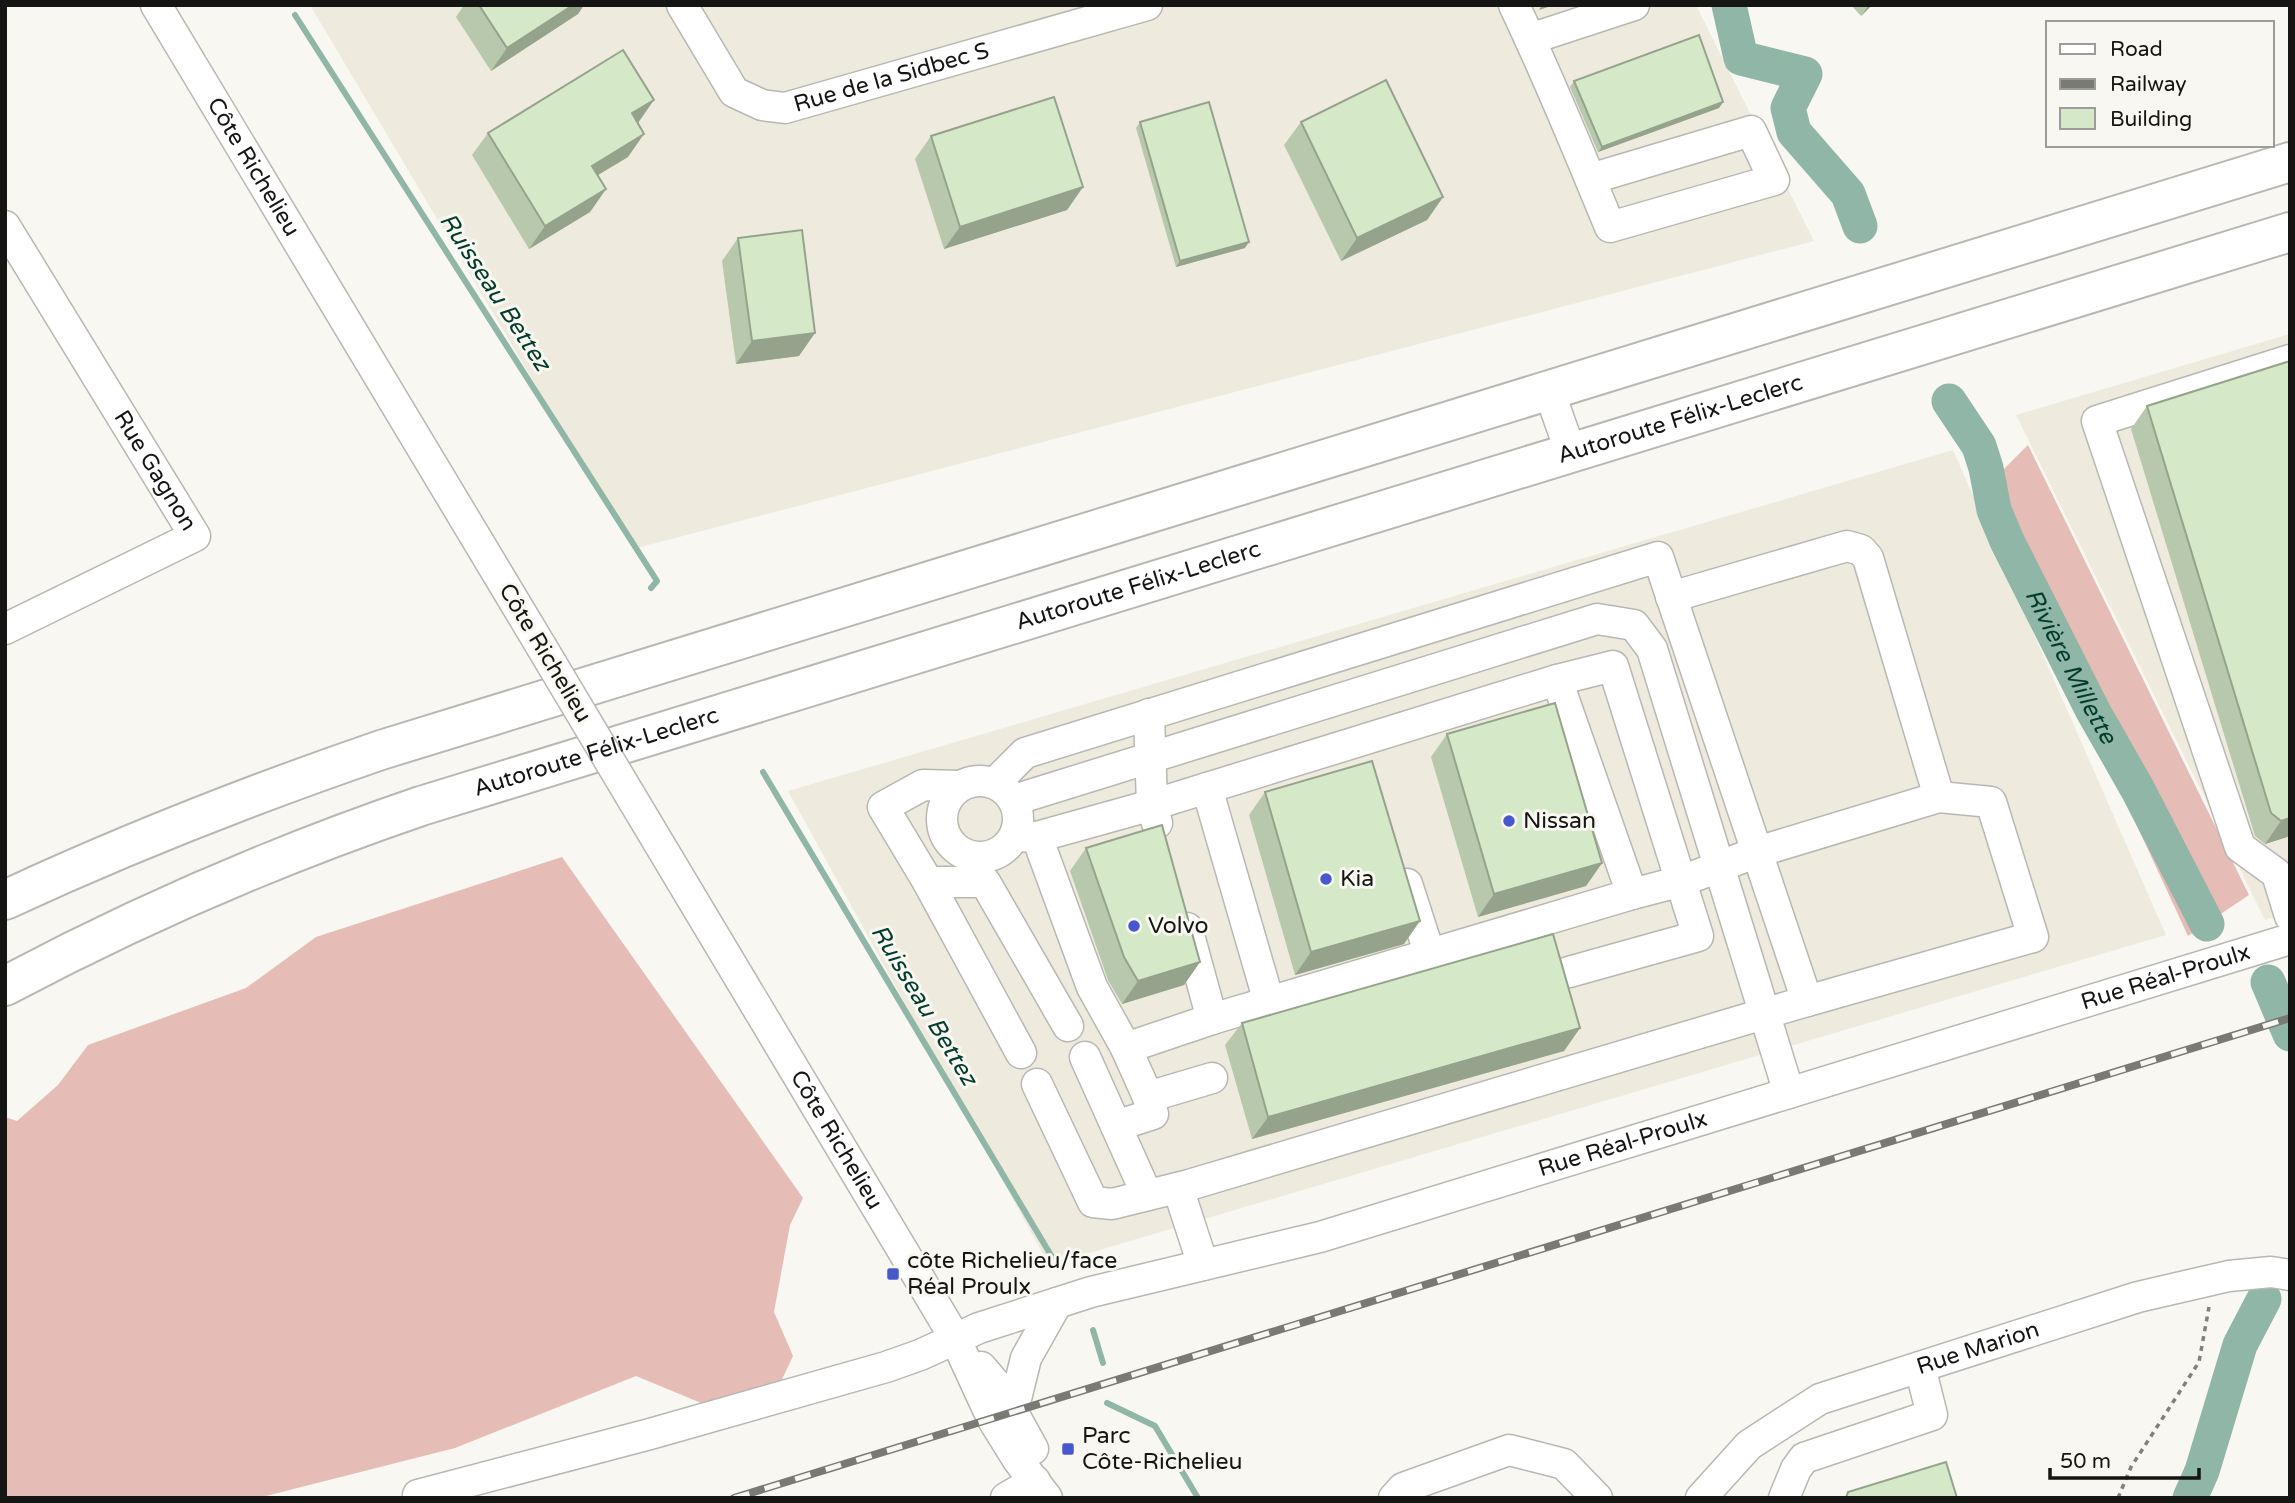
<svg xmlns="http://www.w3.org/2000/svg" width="2295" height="1503" font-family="'Varela Round',sans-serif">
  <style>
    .built { fill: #eeebde }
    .forest { fill: #e5bcb6 }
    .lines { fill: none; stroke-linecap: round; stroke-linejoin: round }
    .stream { stroke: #8fb6a6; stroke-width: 6 }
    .river { stroke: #8fb6a6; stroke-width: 35 }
    .minor-casing { stroke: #b8b7b1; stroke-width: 33 }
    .highway-casing { stroke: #b8b7b1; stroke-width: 42 }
    .path { stroke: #80807c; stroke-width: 3.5; stroke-dasharray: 5 5; stroke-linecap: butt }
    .minor { stroke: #fff; stroke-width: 30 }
    .highway { stroke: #fff; stroke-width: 38 }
    .rail-casing { stroke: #797975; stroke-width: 8 }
    .rail { stroke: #f8f7f1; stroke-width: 5; stroke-dasharray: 16; stroke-linecap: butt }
    .minor-bridge-casing { stroke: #b8b7b1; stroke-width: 33; stroke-linecap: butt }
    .minor-bridge { stroke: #fff; stroke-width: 30 }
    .wall { fill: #b7c8ac }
    .shaded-wall { fill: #95a38c }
    .building { fill: #d5e9c8; stroke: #95a38c; stroke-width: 2 }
    .poi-dot { fill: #4957cc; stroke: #f8f7f1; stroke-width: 2.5 }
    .labels { text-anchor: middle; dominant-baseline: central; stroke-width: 6; stroke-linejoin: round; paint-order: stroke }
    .street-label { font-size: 23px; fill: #151513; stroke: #f8f7f1 }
    .poi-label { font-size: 23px; fill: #151513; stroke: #f8f7f1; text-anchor: start }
    .water-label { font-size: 24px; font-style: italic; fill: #023c2c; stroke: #f8f7f1 }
  </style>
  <rect width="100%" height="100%" fill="#f8f7f1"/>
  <!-- built -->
  <path class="built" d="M310 5H1696L1814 241 633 549Z
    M2290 334V912L2265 920 2016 415Z
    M1953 450 2166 935 1049 1265 788 791Z"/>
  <!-- forest -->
  <path class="forest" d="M2028 445 2249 895 2188 936 1982 491Z
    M562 857 803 1198 790 1225 774 1312 793 1356 766 1413 706 1405 636 1376 455 1448 258 1498H5V1117L17 1121 58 1085 88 1045 246 988 316 937Z"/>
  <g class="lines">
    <!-- stream -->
    <path class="stream" d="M295 15 657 581 651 588
      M763 772 1052 1257
      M1093 1330 1103 1363
      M1107 1403 1155 1426 1198 1498"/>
    <!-- river -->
    <g class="river">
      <path d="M1729 5 1741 58 1805 74 1788 108 1794 132 1848 194 1860 226"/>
      <path id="s1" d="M1949 401 1979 446 1986 468 1994 510 2007 541 2093 711 2138 790 2207 924"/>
      <path d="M2268 982 2290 1034"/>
      <path d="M2190 1498 2202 1471 2240 1345 2264 1299"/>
    </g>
    <defs>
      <g id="minor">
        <path id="s2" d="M156 5 541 646"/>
        <path id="s3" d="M682 5 734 92 762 105 785 108 1147 5"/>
        <path d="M1514 5C1549 78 1579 152 1610 227L1774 180 1751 131 1590 179"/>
        <path d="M1530 39 1634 5"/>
        <path id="s4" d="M5 226 195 536 5 629"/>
        <path d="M2290 360 2097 421 2240 847 2277 874 2290 916"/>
        <path d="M1549 391 1571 453"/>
        <path d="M1557 680 1613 666 1698 936 1569 972"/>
        <path d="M1149 714 1152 805 1557 680 1632 894 1212 1019"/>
        <circle cx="980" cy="819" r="38"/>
        <path d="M995 783 1025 753 1658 557 1807 1001 1189 1185 1112 1204 1093 1202 1037 1084"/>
        <path d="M959 786 923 785 883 807 928 882 1021 1053"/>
        <path d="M1207 788 1269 1002"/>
        <path id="s5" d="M630 795 955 1338 992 1418 1018 1460 1047 1498"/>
        <path d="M1014 800 1597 619 1634 625 1652 649 1789 1093"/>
        <path d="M1015 836 1037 837 1092 987 1126 1048 1148 1097 1212 1078"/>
        <path d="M1037 837 1152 805 1157 823"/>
        <path d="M928 882H985L1068 1026"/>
        <path d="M1407 884 1430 955"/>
        <path d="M1632 894 1682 881 1757 852 1939 797 1868 558 1861 550 1847 546 1671 597"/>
        <path d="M1807 1001 2033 937 1991 802 1939 797"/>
        <path d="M1126 1048 1212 1019 1187 928"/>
        <path d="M1085 1057 1147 1195"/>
        <path d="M1116 1126 1153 1114 1148 1097"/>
        <path d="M1178 1188 1203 1265"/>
        <path d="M981 1367 1000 1389 1033 1449"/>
        <path d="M1013 1411 1026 1358 1057 1303"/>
        <path id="s6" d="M418 1495 650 1434 886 1367 920 1355 979 1328 1091 1292 1320 1237 2290 939"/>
        <path d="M1006 1498 1035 1481"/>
        <path d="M1394 1498 1403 1488 1509 1450 1564 1464 1597 1498"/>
        <path id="s7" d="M1701 1498 1749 1445 1820 1399 2138 1297 2229 1276 2271 1272 2290 1275"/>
        <path d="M1784 1498 1796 1469 1804 1458 1932 1415 1920 1367"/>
      </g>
      <g id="highway">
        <path d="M5 900C128 843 253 794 381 750L2290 162"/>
        <path id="s8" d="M5 986C139 915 277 855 421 806L2290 232"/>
      </g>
    </defs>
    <!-- minor casing -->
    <use href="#minor" class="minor-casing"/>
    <!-- highway casing -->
    <use href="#highway" class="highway-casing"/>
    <!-- path -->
    <path class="path" d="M2118 1498 2131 1467 2199 1362 2209 1307"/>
    <!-- minor -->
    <use href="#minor" class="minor"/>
    <!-- highway -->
    <use href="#highway" class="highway"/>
    <defs>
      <path id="rail" d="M734 1498 2290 1018"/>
    </defs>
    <!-- rail casing -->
    <use href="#rail" class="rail-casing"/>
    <!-- rail -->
    <use href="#rail" class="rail"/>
    <defs>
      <path id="minor-bridge" d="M541 646 630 795"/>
    </defs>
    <!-- minor-bridge casing -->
    <use href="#minor-bridge" class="minor-bridge-casing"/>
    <!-- minor-bridge -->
    <use href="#minor-bridge" class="minor-bridge"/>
  </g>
  <!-- wall -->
  <path class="wall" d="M464 5H584L578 14 491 71 456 17Z
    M1851 5H1872L1861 16Z
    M1574 81 1723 102 1719 108 1598 152 1570 87Z
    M638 122 628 157 598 175 606 189 590 212 529 249 472 155 488 133Z
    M1140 122 1245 248 1176 267 1136 128Z
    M1301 122 1443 197 1427 220 1341 261 1284 145Z
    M931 136 1083 187 1067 210 944 249 915 159Z
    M738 238 799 356 736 364 722 261Z
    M2147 406 2290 836 2265 844 2255 836 2131 429Z
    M1447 734 1602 863 1586 886 1478 917 1431 757Z
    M1265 792 1404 944 1295 975 1249 815Z
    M1086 848 1200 962 1184 985 1122 1004 1108 980 1070 871Z
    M1242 1023 1580 1028 1564 1051 1252 1139 1225 1045Z"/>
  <!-- shaded-wall -->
  <path class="shaded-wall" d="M573 5H584L578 14 491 71 507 48Z
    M1542 5H1554L1539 10Z
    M1869 5H1872L1861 16Z
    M654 100 638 123 632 113Z
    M1723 102 1719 108 1598 152 1602 147Z
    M644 134 628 157 576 188 592 166Z
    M1083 187 1067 210 944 249 960 227Z
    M606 189 590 212 529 249 545 226Z
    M1443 197 1427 220 1341 261 1357 238Z
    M1249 242 1245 248 1176 267 1180 261Z
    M815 333 799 356 736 364 752 341Z
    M2290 818V836L2265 844 2281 821Z
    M1602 863 1586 886 1478 917 1494 894Z
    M1420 921 1404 944 1295 975 1311 952Z
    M1200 962 1184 985 1122 1004 1138 981Z
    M1580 1028 1564 1051 1252 1139 1268 1117Z"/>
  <!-- building -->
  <path class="building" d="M479 5H573L507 48Z
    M1699 35 1723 102 1602 147 1574 81Z
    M623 50 654 100 632 113 644 134 592 166 606 189 545 226 488 133Z
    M1386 80 1443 197 1357 238 1301 122Z
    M1054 97 1083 187 960 227 931 136Z
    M1209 102 1249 242 1180 261 1140 122Z
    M802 230 815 333 752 341 738 238Z
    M2290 361V818L2281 821 2271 813 2147 406Z
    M1555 703 1602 863 1494 894 1447 734Z
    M1372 761 1420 921 1311 952 1265 792Z
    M1162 825 1200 962 1138 981 1124 957 1086 848Z
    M1553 934 1580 1028 1268 1117 1242 1023Z
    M1946 1462 1957 1498H1846L1848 1492Z"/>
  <!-- markers -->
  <g class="poi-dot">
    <circle cx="1509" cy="821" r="7"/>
    <circle cx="1326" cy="879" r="7"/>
    <circle cx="1134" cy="926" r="7"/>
    <rect x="886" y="1267" width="14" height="14" rx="3.5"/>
    <rect x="1061" y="1442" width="14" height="14" rx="3.5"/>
  </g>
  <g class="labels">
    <!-- street labels -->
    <g class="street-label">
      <text stroke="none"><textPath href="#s3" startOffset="266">Rue de la Sidbec S</textPath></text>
      <text stroke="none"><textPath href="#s2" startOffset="189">Côte Richelieu</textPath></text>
      <text stroke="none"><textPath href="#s8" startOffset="1771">Autoroute Félix-Leclerc</textPath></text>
      <text stroke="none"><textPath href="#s4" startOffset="287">Rue Gagnon</textPath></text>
      <text stroke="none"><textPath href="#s8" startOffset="1204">Autoroute Félix-Leclerc</textPath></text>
      <text transform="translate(545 653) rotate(59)">Côte Richelieu</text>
      <text stroke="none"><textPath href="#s8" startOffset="637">Autoroute Félix-Leclerc</textPath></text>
      <text stroke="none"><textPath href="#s6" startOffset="1824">Rue Réal-Proulx</textPath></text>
      <text stroke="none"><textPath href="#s5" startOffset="402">Côte Richelieu</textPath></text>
      <text stroke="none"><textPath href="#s6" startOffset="1256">Rue Réal-Proulx</textPath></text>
      <text stroke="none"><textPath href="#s7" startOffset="322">Rue Marion</textPath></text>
    </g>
    <!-- poi labels -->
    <g class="poi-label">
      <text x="1523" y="821">Nissan</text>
      <text x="1340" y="879">Kia</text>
      <text x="1148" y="926">Volvo</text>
      <text x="907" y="1261">côte Richelieu/face<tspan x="907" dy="26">Réal Proulx</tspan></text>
      <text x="1082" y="1436">Parc<tspan x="1082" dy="26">Côte-Richelieu</tspan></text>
    </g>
    <!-- water labels -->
    <g class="water-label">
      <text transform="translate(495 292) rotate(57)">Ruisseau Bettez</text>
      <text stroke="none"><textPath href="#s1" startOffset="294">Rivière Millette</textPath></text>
      <text transform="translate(924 1005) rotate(59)">Ruisseau Bettez</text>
    </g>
  </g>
  <!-- border -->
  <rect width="2295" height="1503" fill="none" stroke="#151513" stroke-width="14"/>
  <!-- legend -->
  <rect x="2046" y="21" width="228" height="126" fill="#f8f7f1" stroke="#9d9d98" stroke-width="2"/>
  <rect x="2060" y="44" width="35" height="10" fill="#ffffff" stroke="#9d9d98" stroke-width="2"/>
  <text x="2110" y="56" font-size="21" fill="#151513">Road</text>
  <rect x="2060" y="79" width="35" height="10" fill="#797975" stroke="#9d9d98" stroke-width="2"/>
  <text x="2110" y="91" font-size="21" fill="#151513">Railway</text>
  <rect x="2060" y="108" width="35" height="21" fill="#d5e9c8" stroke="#9d9d98" stroke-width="2"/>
  <text x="2110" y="126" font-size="21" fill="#151513">Building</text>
  <!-- scale -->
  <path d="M2050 1468v10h149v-10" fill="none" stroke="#151513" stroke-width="3.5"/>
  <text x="2060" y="1468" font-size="21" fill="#151513" stroke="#f8f7f1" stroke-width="5" paint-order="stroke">50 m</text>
</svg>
